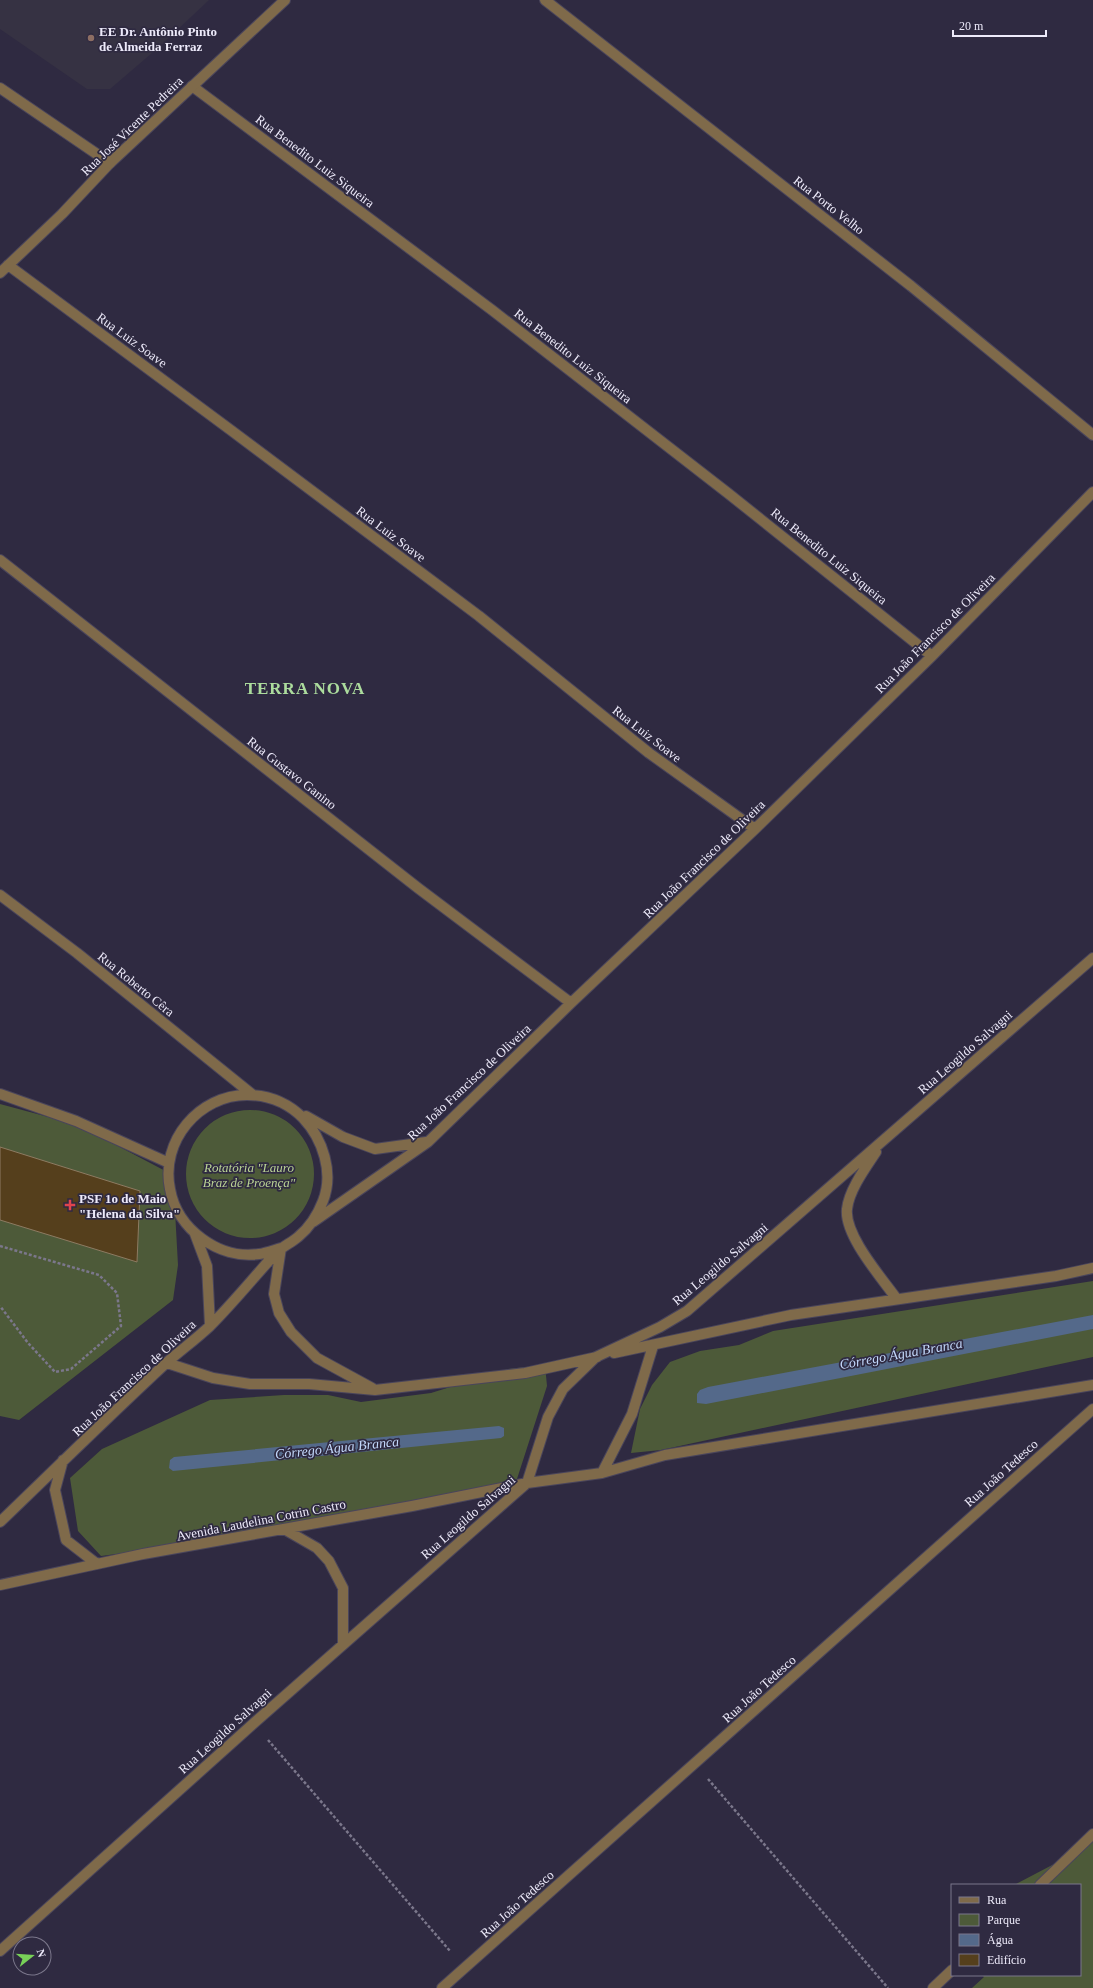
<svg xmlns="http://www.w3.org/2000/svg" width="1093" height="1988" font-family="'Times New Roman',serif">
  <style>
    .education { fill: #363243 }
    .green { fill: #4d5a39 }
    .water { fill: #54698a }
    .building { fill: #553f1c; stroke: #8d7b62 }
    .lines { fill: none; stroke-linecap: round; stroke-linejoin: round }
    .minor-casing { stroke: #4a455b; stroke-width: 12 }
    .tertiary-casing { stroke: #4a455b; stroke-width: 12 }
    .path { stroke: #7b778b; stroke-width: 2.5; stroke-dasharray: 3 2; stroke-linecap: butt }
    .minor { stroke: #7f6a4a; stroke-width: 10 }
    .tertiary { stroke: #7f6a4a; stroke-width: 10 }
    .education-dot { fill: #8d6e63; stroke: #2f2a41; stroke-width: 1.5 }
    .health-dot { fill: #e0444e; stroke: #2f2a41; stroke-width: 1.5 }
    .labels { text-anchor: middle; dominant-baseline: central; stroke-width: 3.5; stroke-linejoin: round; paint-order: stroke }
    .poi-label { font-size: 13px; font-weight: bold; fill: #edeafa; stroke: #2f2a41; text-anchor: start }
    .street-label { font-size: 13px; fill: #edeafa; stroke: #2f2a41 }
    .park-label { font-size: 13px; font-style: italic; fill: #bad394; stroke: #2f2a41 }
    .water-label { font-size: 14px; font-style: italic; fill: #c3d8fb; stroke: #2f2a41 }
    .district-label { font-size: 17px; font-weight: bold; letter-spacing: 1px; fill: #acdc9d; stroke: #2f2a41 }
  </style>
  <rect width="100%" height="100%" fill="#2f2a41"/>
  <!-- education -->
  <path class="education" d="M0 0H209L159 47 110 89H87L0 29Z"/>
  <!-- green -->
  <path class="green" d="M0 1104 78 1125 173 1175 178 1265 173 1300 19 1420 0 1416Z
    M186 1174a64 64 0 1 1 128 0a64 64 0 1 1-128 0Z
    M1093 1281V1357L661 1450 631 1453 640 1409 652 1385 670 1362 700 1351 739 1345 773 1331Z
    M545 1365 547 1386 516 1482 155 1549 101 1556 78 1531 70 1478 102 1449 210 1400 284 1395H328L361 1402 431 1393 508 1369Z
    M1093 1828V1988H972L984 1977 982 1975H1080V1885H1014L1056 1863Z"/>
  <!-- water -->
  <path class="water" d="M1093 1315V1329L706 1404 697 1403V1394L700 1390 708 1387Z
    M499 1426 504 1428V1436L501 1438 173 1471 169 1468 170 1460 174 1457Z"/>
  <!-- building -->
  <path class="building" d="M0 1147 140 1191 137 1262 0 1220Z"/>
  <g class="lines">
    <defs>
      <path id="minor" d="M545 0 911 286 1093 435
        M192 86 492 310 729 494 932 656
        M8 265 232 431 479 616 649 753 755 829
        M0 273 62 214 110 163
        M0 560 418 888 571 1003
        M0 895 77 953 253 1095
        M0 1094 76 1121 169 1163
        M306 1116 343 1137 375 1149 426 1142
        M876 1152C866 1167 849 1190 847 1209 844 1235 881 1277 896 1298
        M313 1222 428 1142 571 1003 755 829 932 656 1093 492
        M195 1234 207 1266 210 1325
        M281 1248 274 1294 279 1313 291 1332 317 1358 372 1388
        M614 1353 791 1315 1056 1276 1093 1268
        M167 1363 213 1378 250 1384H309L375 1390 525 1373 597 1357
        M63 1460 55 1490 66 1540 97 1564
        M602 1473 632 1414 653 1346
        M0 1522C55 1469 109 1416 165 1364 180 1351 196 1339 210 1326 233 1303 254 1277 276 1253 283 1246 291 1243 298 1237 309 1228 318 1214 323 1201 334 1173 323 1139 303 1118 288 1103 269 1095 247 1095 199 1095 160 1141 170 1189 177 1229 219 1260 259 1254 266 1253 274 1250 281 1248
        M284 1529 317 1548 329 1561 343 1588V1644
        M0 1585 143 1554 412 1506 527 1483 602 1473 665 1455 1093 1385
        M0 1951 254 1723 527 1483 548 1417 563 1389 596 1357 660 1327 687 1311 1093 958
        M442 1988 1093 1409"/>
      <path id="tertiary" d="M0 88 110 163 285 0
        M1040 1885 1093 1834
        M933 1988 952 1970"/>
    </defs>
    <!-- minor casing -->
    <use href="#minor" class="minor-casing"/>
    <!-- tertiary casing -->
    <use href="#tertiary" class="tertiary-casing"/>
    <!-- path -->
    <path class="path" d="M0 1246 99 1275 117 1293 121 1326 71 1369 55 1372 28 1343 0 1306
      M268 1740 450 1951
      M708 1779 888 1988"/>
    <!-- minor -->
    <use href="#minor" class="minor"/>
    <!-- tertiary -->
    <use href="#tertiary" class="tertiary"/>
  </g>
  <!-- markers -->
  <circle class="education-dot" cx="91" cy="38" r="4"/>
  <path class="health-dot" d="M68 1199h4v4h4v4h-4v4h-4v-4h-4v-4h4z"/>
  <g class="labels">
    <!-- poi labels -->
    <g class="poi-label">
      <text x="99" y="31">EE Dr. Antônio Pinto<tspan x="99" dy="15">de Almeida Ferraz</tspan></text>
      <text x="79" y="1198">PSF 1o de Maio<tspan x="79" dy="15">"Helena da Silva"</tspan></text>
    </g>
    <!-- street labels -->
    <g class="street-label">
      <text transform="translate(132 126) rotate(-44)">Rua José Vicente Pedreira</text>
      <text transform="translate(315 161) rotate(37)">Rua Benedito Luiz Siqueira</text>
      <text transform="translate(829 205) rotate(38)">Rua Porto Velho</text>
      <text transform="translate(132 340) rotate(36)">Rua Luiz Soave</text>
      <text transform="translate(573 356) rotate(38)">Rua Benedito Luiz Siqueira</text>
      <text transform="translate(391 534) rotate(37)">Rua Luiz Soave</text>
      <text transform="translate(829 556) rotate(39)">Rua Benedito Luiz Siqueira</text>
      <text transform="translate(935 633) rotate(-45)">Rua João Francisco de Oliveira</text>
      <text transform="translate(647 734) rotate(38)">Rua Luiz Soave</text>
      <text transform="translate(292 773) rotate(38)">Rua Gustavo Ganino</text>
      <text transform="translate(704 859) rotate(-44)">Rua João Francisco de Oliveira</text>
      <text transform="translate(136 984) rotate(39)">Rua Roberto Cêra</text>
      <text transform="translate(965 1052) rotate(-41)">Rua Leogildo Salvagni</text>
      <text transform="translate(469 1082) rotate(-43)">Rua João Francisco de Oliveira</text>
      <text transform="translate(720 1264) rotate(-40)">Rua Leogildo Salvagni</text>
      <text transform="translate(134 1378) rotate(-43)">Rua João Francisco de Oliveira</text>
      <text transform="translate(1001 1473) rotate(-42)">Rua João Tedesco</text>
      <text transform="translate(468 1517) rotate(-41)">Rua Leogildo Salvagni</text>
      <text transform="translate(261 1520) rotate(-11)">Avenida Laudelina Cotrin Castro</text>
      <text transform="translate(759 1689) rotate(-42)">Rua João Tedesco</text>
      <text transform="translate(225 1731) rotate(-42)">Rua Leogildo Salvagni</text>
      <text transform="translate(517 1904) rotate(-42)">Rua João Tedesco</text>
    </g>
    <!-- park labels -->
    <g class="park-label">
      <text x="249" y="1167">Rotatória "Lauro<tspan x="249" dy="15">Braz de Proença"</tspan></text>
    </g>
    <!-- water labels -->
    <g class="water-label">
      <text transform="translate(901 1354) rotate(-10)">Córrego Água Branca</text>
      <text transform="translate(337 1448) rotate(-6)">Córrego Água Branca</text>
    </g>
    <!-- district labels -->
    <g class="district-label">
      <text x="305" y="688">TERRA NOVA</text>
    </g>
  </g>
  <!-- legend -->
  <rect x="951" y="1884" width="130" height="92" fill="#2f2a41" stroke="#7b778b"/>
  <rect x="959" y="1897" width="20" height="6" fill="#7f6a4a" stroke="#7b778b"/>
  <text x="987" y="1904" font-size="12" fill="#edeafa">Rua</text>
  <rect x="959" y="1914" width="20" height="12" fill="#4d5a39" stroke="#7b778b"/>
  <text x="987" y="1924" font-size="12" fill="#edeafa">Parque</text>
  <rect x="959" y="1934" width="20" height="12" fill="#54698a" stroke="#7b778b"/>
  <text x="987" y="1944" font-size="12" fill="#edeafa">Água</text>
  <rect x="959" y="1954" width="20" height="12" fill="#553f1c" stroke="#7b778b"/>
  <text x="987" y="1964" font-size="12" fill="#edeafa">Edifício</text>
  <!-- north arrow -->
  <g transform="translate(32 1956) rotate(73)"><circle r="19" fill="#2f2a41" stroke="#7b778b"/>
  <path d="M0-3L7 15L0 10L-7 15Z" fill="#78d158"/>
  <text y="-6" font-size="11" font-weight="bold" text-anchor="middle" fill="#edeafa">N</text>
  </g>
  <!-- scale -->
  <path d="M953 30v6h93v-6" fill="none" stroke="#edeafa" stroke-width="2"/>
  <text x="959" y="30" font-size="12" fill="#edeafa" stroke="#2f2a41" stroke-width="3" paint-order="stroke">20 m</text>
</svg>
